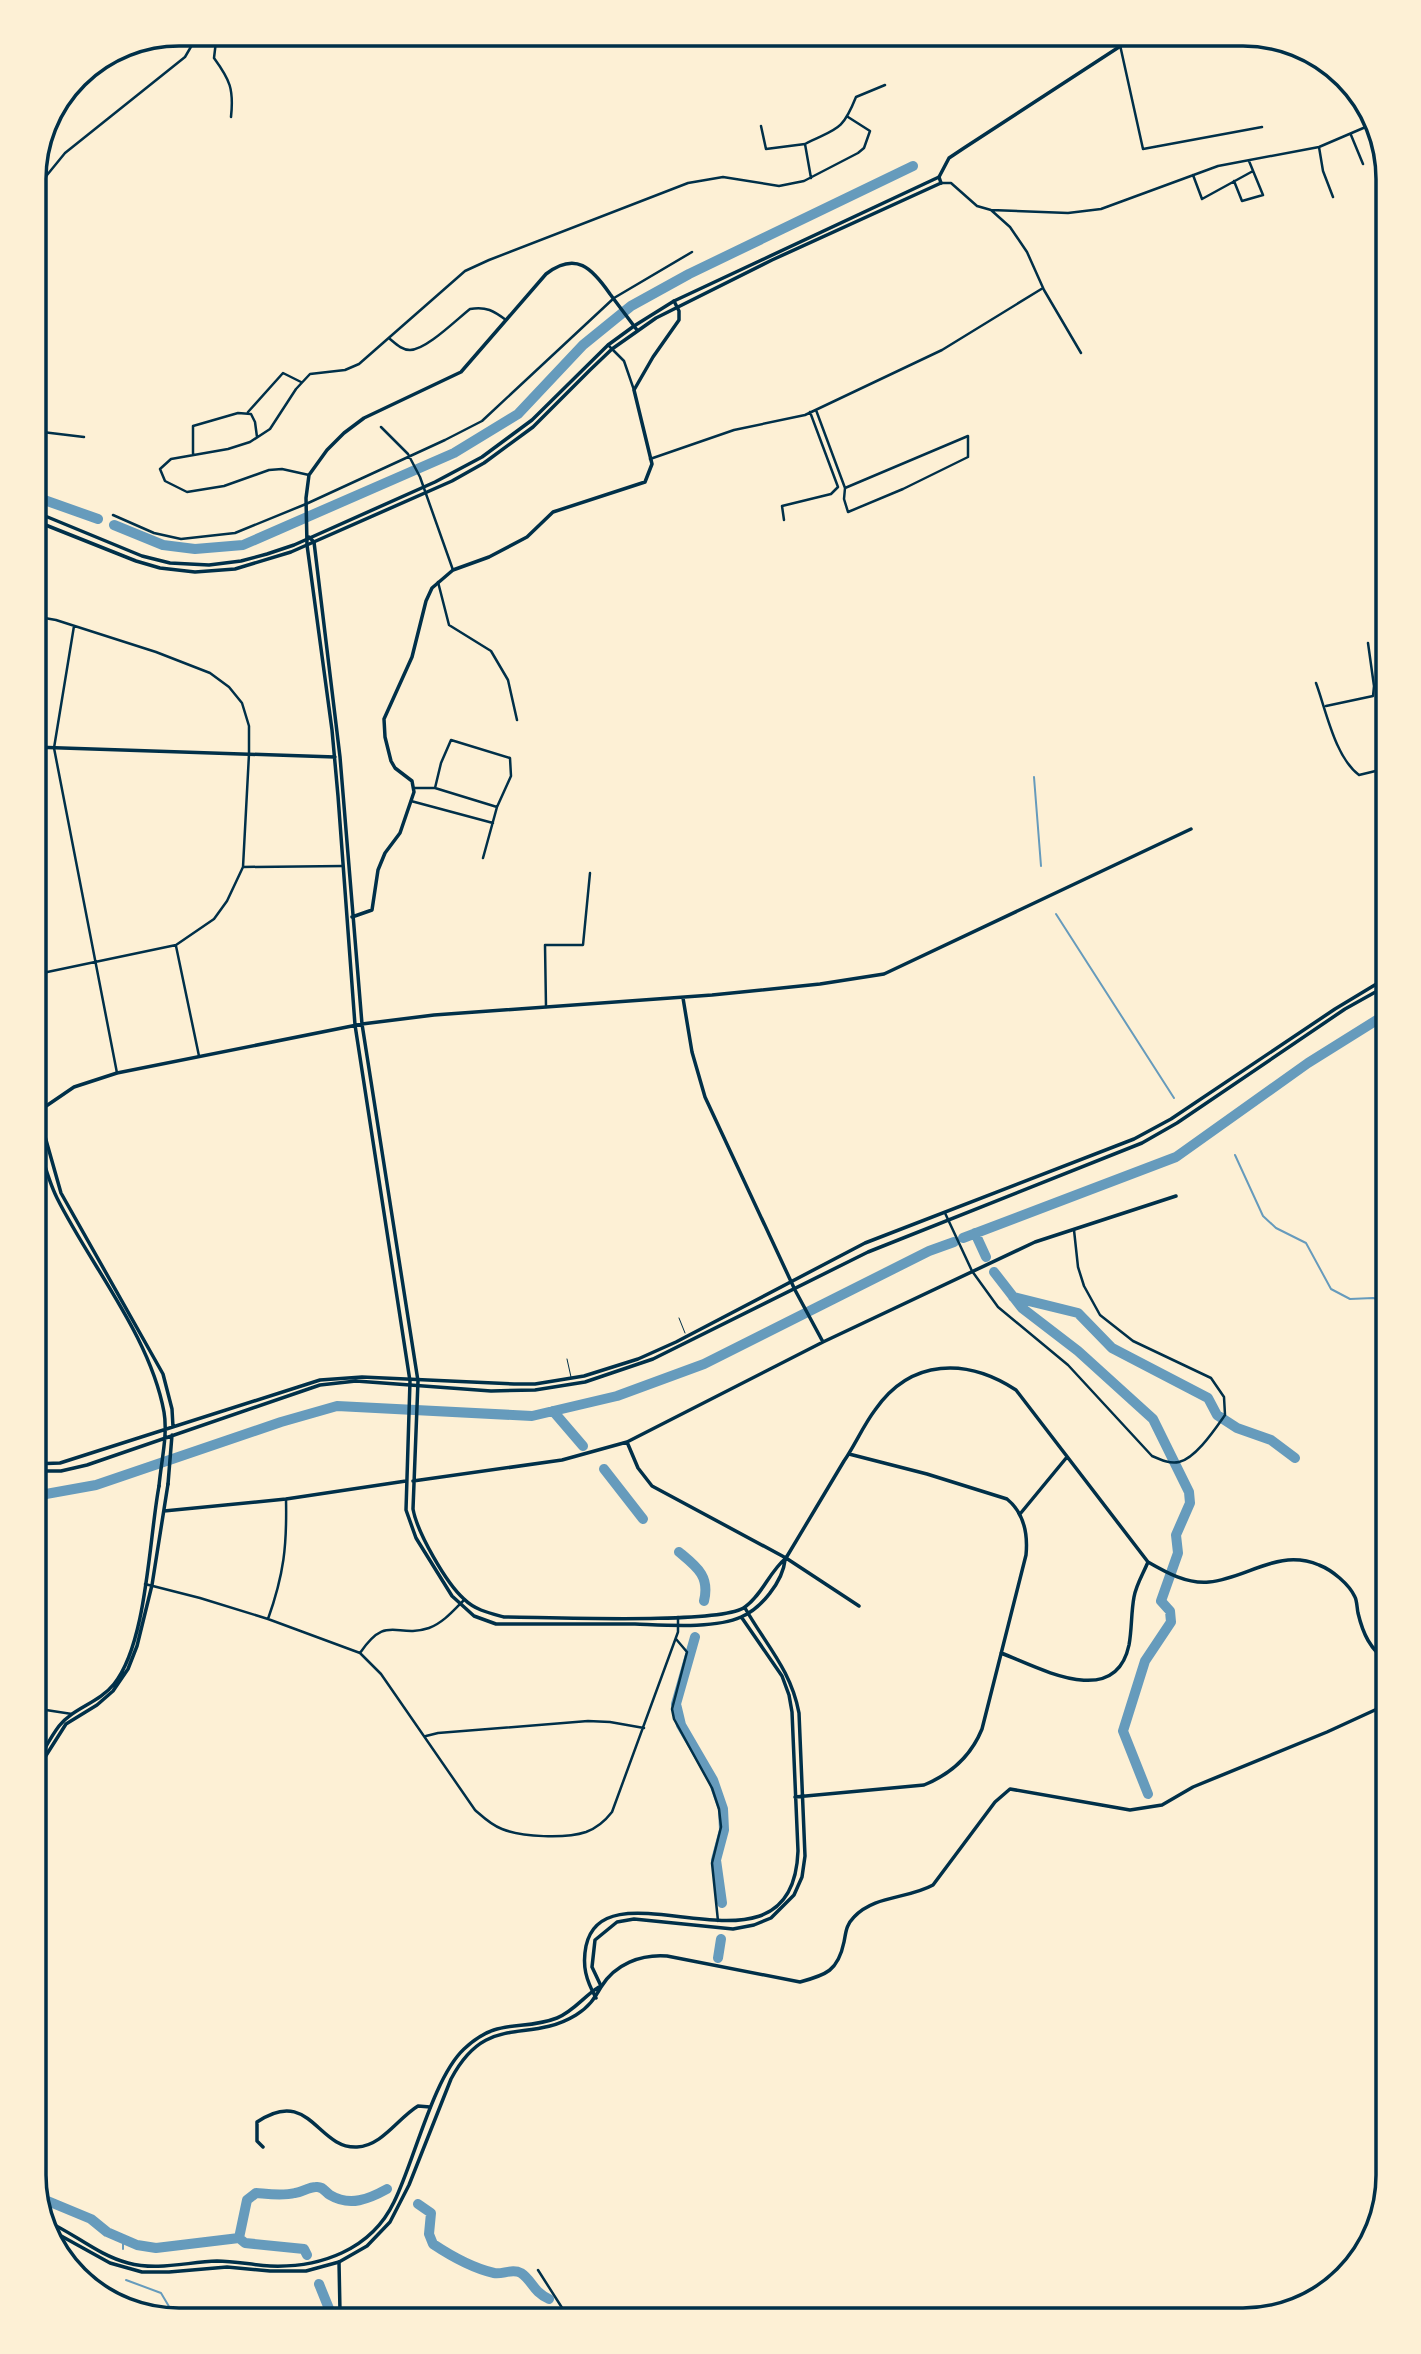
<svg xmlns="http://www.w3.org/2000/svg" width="1421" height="2354" font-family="Raleway,sans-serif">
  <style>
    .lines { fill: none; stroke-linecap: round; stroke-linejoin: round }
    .stream { stroke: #669bbc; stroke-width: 2 }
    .river { stroke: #669bbc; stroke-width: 10 }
    .service { stroke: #003049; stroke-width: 1 }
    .minor { stroke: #003049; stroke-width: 2.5 }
    .tertiary { stroke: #003049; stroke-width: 3.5 }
    .secondary { stroke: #003049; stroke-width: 3.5 }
    .rim { fill: none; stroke: #003049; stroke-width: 3.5 }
  </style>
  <rect width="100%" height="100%" fill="#fdf0d5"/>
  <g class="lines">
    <!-- stream -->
    <path class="stream" d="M1034 777 1041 866
      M1056 914 1174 1098
      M1235 1155 1263 1216 1276 1228 1306 1243 1331 1289 1350 1299 1373 1298 1388 1301
      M123 2249V2240
      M126 2280 161 2293 177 2320"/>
    <!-- river -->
    <path class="river" d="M33 496 98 519
      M114 525 163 545 195 549 243 545 454 453 518 414 583 345 631 306 689 274 913 166
      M975 1233 986 1257
      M963 1238 1176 1157 1308 1063 1388 1013
      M994 1272 1022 1308 1078 1351 1153 1419 1189 1492 1190 1503 1176 1535 1178 1553 1161 1601 1170 1611 1171 1622 1145 1661 1123 1731 1148 1794
      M1013 1297 1078 1313 1112 1348 1208 1398 1217 1415 1237 1428 1271 1440 1295 1458
      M553 1411 583 1446
      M604 1469 643 1519
      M33 1494H46L96 1485 281 1422 337 1406 532 1416 617 1396 704 1364 929 1251 954 1242
      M679 1552C697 1567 710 1576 704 1601
      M695 1637 676 1704 681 1725 713 1780 723 1809 724 1830 716 1860 722 1903
      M718 1958 721 1939
      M38 2197 91 2219 107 2232 137 2245 156 2248 239 2238 245 2243 304 2249 307 2255
      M418 2204 431 2213 429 2234 433 2244C451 2256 472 2268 494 2273 502 2275 512 2268 521 2273 532 2280 533 2292 549 2299
      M239 2238 247 2200 256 2193C269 2194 282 2196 295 2193 302 2192 309 2187 316 2187 323 2186 325 2192 330 2195 350 2207 369 2199 387 2189
      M319 2284 334 2321"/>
    <!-- service -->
    <path class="service" d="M679 1318 685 1333
      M567 1359 571 1377"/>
    <!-- minor -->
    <path class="minor" d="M217 33 214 58C230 80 234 89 231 117
      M1120 45 1143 149 1262 127
      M116 49 176 36 183 37 194 43
      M761 126 766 149 805 144
      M1351 135 1363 164
      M1319 147 1323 171 1333 197
      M1193 175 1202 199 1253 171
      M811 178 805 144C837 128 842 132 856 97L885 85
      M1234 181 1242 201 1263 195 1249 161
      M941 183H951L977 206 991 210 1068 213 1101 209 1218 166 1319 147 1375 123
      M36 187 62 96
      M34 191 65 153 185 57 199 33
      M991 210 1010 227 1027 252 1044 290 1081 353
      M390 339C396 344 402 350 410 350 426 350 456 320 470 309 486 306 494 311 506 320
      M608 345 624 361 634 390
      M816 410 845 488 968 436V457L903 489 848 512 844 499 845 488
      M248 412 283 373 301 382
      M381 427 408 454 420 477 453 570
      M34 431 84 437
      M193 454V426L238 413 251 414 255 422 257 437
      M650 459 734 430 805 415 942 350 1043 288
      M309 475 282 469 269 470 224 486 187 492 165 481 160 469 171 459 228 449 250 442 270 429 296 389 310 374 345 370 359 364 465 271 489 260 688 183 723 177 779 186 804 181 858 153 864 148 870 131 848 117
      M113 515 154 533 181 539 235 533 306 504 445 440 482 421 614 298 692 252
      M784 520 782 506 831 494 838 487 810 412
      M438 582 449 625 491 651 508 680 517 720
      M74 626 54 748 117 1073
      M1316 683C1326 710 1335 757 1359 775L1388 768
      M1326 706 1373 696 1374 686 1368 643
      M414 788H435L497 807 511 776 510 758 451 740 441 763 435 788
      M411 801 493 823
      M483 858 497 807
      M243 867 343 866
      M176 946 199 1056
      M33 975 176 945 214 919 227 901 243 867 249 754V726L242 703 229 687 210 673 156 652 56 620 33 616
      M546 1007 545 945H583L590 873
      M945 1213 972 1271 998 1307 1068 1365 1152 1456C1161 1460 1170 1464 1179 1462 1196 1458 1215 1429 1225 1415L1224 1397 1211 1378 1133 1341 1100 1315 1084 1286 1078 1267 1074 1230
      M145 1584 200 1598 268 1619 360 1653 381 1674 475 1810C483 1817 491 1825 502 1829 522 1837 565 1839 586 1832 597 1828 605 1821 612 1812L678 1632V1617
      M268 1619C284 1574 287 1546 286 1499
      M676 1639 687 1652 672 1709 674 1719 712 1788 719 1809 721 1827 712 1863 718 1921
      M360 1653C387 1613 396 1639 429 1628 443 1623 454 1610 464 1600
      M33 1708 72 1714
      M426 1736 438 1733 588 1721 610 1722 644 1728
      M538 2270 566 2314V2321"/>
    <!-- tertiary -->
    <path class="tertiary" d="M941 183 939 177 949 158 964 148 1139 34
      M637 330C628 318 619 306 610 294 592 268 576 251 546 274L461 372 364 418 344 433 327 450 309 475 306 498 307 545 332 730 338 796 355 1025 410 1381 406 1510 416 1538 452 1596 474 1616 496 1624C543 1624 589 1624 635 1624 665 1625 715 1629 741 1617 761 1609 783 1581 785 1560
      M309 537 314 542 340 757 362 1024 418 1381 413 1509C417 1532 446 1583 464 1599 475 1610 489 1613 504 1617 544 1617 721 1625 745 1607 763 1594 769 1572 786 1558 805 1526 825 1493 844 1461 855 1445 863 1426 875 1410 911 1358 967 1358 1016 1390L1148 1562C1167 1573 1187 1584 1209 1582 1248 1578 1278 1548 1319 1565 1332 1570 1349 1584 1355 1597 1357 1601 1357 1608 1358 1613 1363 1634 1370 1649 1388 1662
      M33 747 335 757
      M352 917 372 910 378 870 385 853 400 833 414 792 412 781 395 768 391 761 385 737 384 719 412 657 426 601 432 588 453 570 489 557 527 537 553 512 645 482 652 464 634 390 653 357 679 320V311L674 301
      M683 998 692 1052 705 1097 795 1290 823 1342
      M33 1115 74 1087 117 1073 362 1024 434 1015 712 995 820 984 884 974 1191 829
      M627 1442 638 1468 652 1486 786 1558 859 1606
      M413 1481 562 1460 627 1442 823 1342 1035 1242 1176 1196
      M164 1511 286 1499 406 1481
      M1020 1514 1067 1457
      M1001 1653C1038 1667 1115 1711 1129 1645 1132 1629 1131 1613 1134 1597 1136 1585 1143 1574 1148 1562
      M33 1768C42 1755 49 1739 59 1726 73 1708 99 1703 114 1684 147 1643 149 1539 159 1486
      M33 1776 66 1724 97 1705 113 1691 128 1669 137 1646 152 1585 168 1484
      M795 1797 924 1785C951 1774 971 1756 982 1729L1026 1555C1028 1534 1024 1513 1007 1499L927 1474 849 1454
      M601 1986 592 1967 595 1940 617 1922 634 1919 733 1929 754 1925 771 1918 794 1895 802 1877 805 1856 799 1713C791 1670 766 1645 745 1608
      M596 1998C586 1980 582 1966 586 1946 605 1857 793 1994 798 1851L792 1712 789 1695 782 1676 742 1618
      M263 2147 257 2141V2122C310 2086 317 2149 357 2147 382 2146 398 2118 418 2106L430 2107
      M339 2262 340 2312 346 2321
      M277 2320 290 2319 294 2320"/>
    <!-- secondary -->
    <path class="secondary" d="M33 511 142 556 170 563 209 565 241 561 267 554 294 545 435 482 482 457 532 420 608 345 634 326 674 301 939 177
      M33 520 136 561 160 568 195 572 235 569 291 552 452 481 484 463 533 427 590 370 612 349 656 318 772 260 941 183
      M33 1094 61 1193 163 1374 172 1409 173 1427
      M33 1127C41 1150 46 1176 57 1198 91 1266 150 1336 164 1412 168 1435 161 1462 159 1486
      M33 1464 60 1463 320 1380 362 1377 514 1384H535L584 1376 638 1359 676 1342 865 1243 1134 1139 1171 1119 1335 1009 1388 977
      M33 1471H61L87 1465 320 1385 356 1381 491 1391 535 1390 585 1382 653 1359 868 1252 1142 1143 1177 1123 1345 1009 1388 985
      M168 1484 172 1435
      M44 2220C73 2232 97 2255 128 2263 158 2271 187 2262 217 2261 235 2261 252 2265 270 2266 320 2268 371 2250 394 2202 414 2162 433 2078 464 2049 499 2016 521 2032 557 2018 574 2011 584 1996 599 1987
      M45 2227 110 2263 142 2272H169L227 2267 270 2271H306L339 2262 367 2246 390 2222 409 2185 451 2079C487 2011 527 2045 576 2015 589 2007 594 1999 601 1987 615 1964 641 1954 667 1956L800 1982C826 1975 838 1971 844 1942 846 1932 846 1925 854 1917 875 1895 908 1899 933 1885L995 1802 1010 1789 1130 1810 1162 1805 1193 1787 1327 1732 1388 1704"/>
  </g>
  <!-- crop -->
  <path d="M0 0H1421V2354H0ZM179 46H1243A133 133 0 0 1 1376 179V2175A133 133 0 0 1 1243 2308H179A133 133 0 0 1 46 2175V179A133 133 0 0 1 179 46Z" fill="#fdf0d5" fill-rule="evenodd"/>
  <path class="rim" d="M179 46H1243A133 133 0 0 1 1376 179V2175A133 133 0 0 1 1243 2308H179A133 133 0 0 1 46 2175V179A133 133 0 0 1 179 46Z"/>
</svg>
